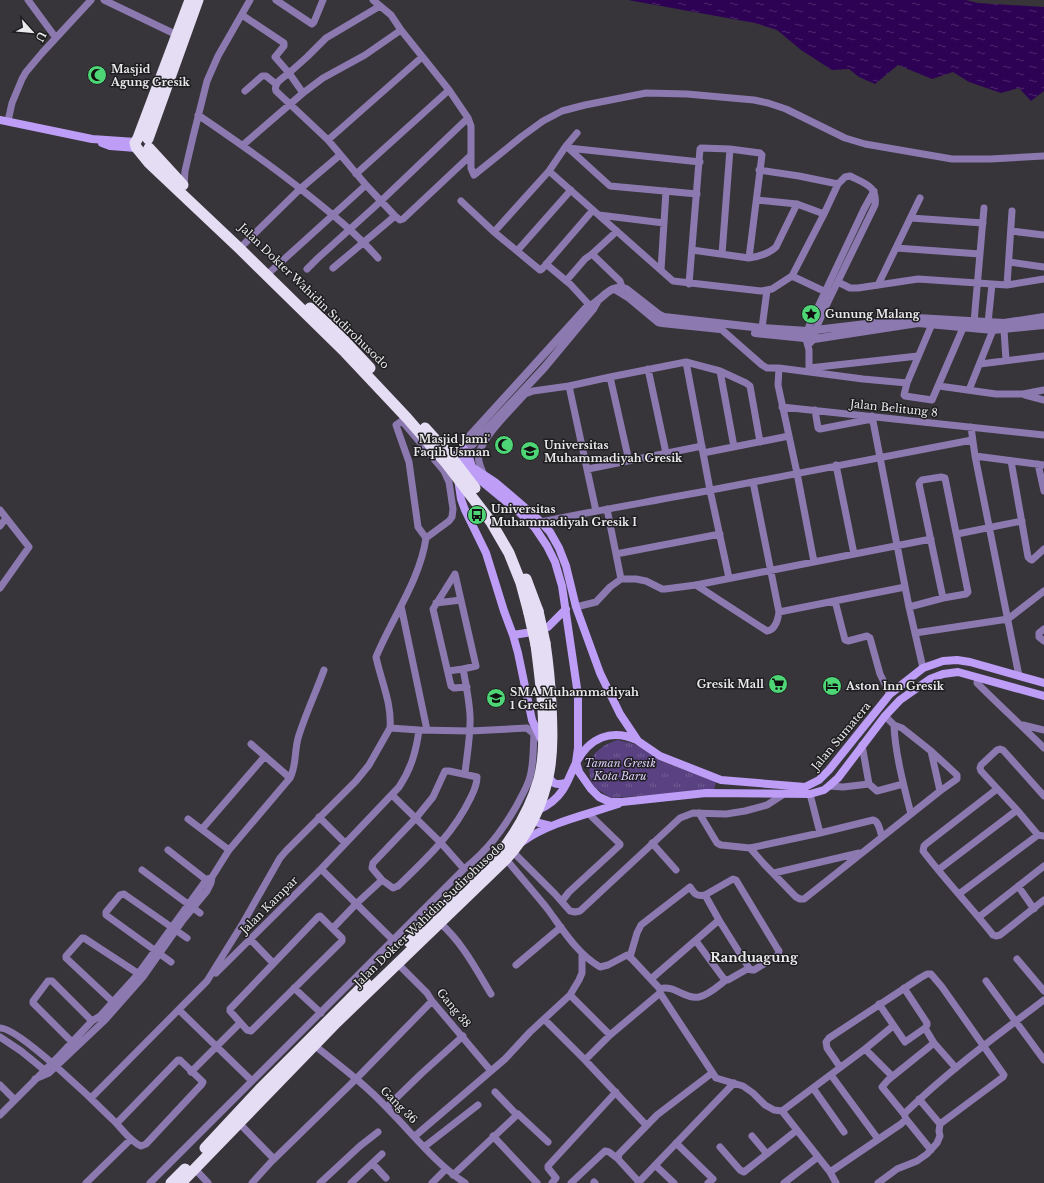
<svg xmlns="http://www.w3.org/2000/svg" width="1044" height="1183" font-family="'Libre Baskerville',serif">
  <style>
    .park { fill: url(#park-tufts) }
    .water { fill: url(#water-ripples) }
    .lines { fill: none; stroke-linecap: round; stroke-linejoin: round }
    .minor { stroke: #8c79b0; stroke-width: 7 }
    .tertiary { stroke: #8c79b0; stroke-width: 8 }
    .secondary { stroke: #bd9df6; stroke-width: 8 }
    .trunk { stroke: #e4ddf4; stroke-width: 11 }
    .trunk-bridge { stroke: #e4ddf4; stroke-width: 11 }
    .labels { text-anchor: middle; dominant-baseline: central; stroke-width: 3; stroke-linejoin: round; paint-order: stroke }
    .poi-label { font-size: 11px; font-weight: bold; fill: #eae9ec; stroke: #1e1d1f; text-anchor: start }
    .street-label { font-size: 11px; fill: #eae9ec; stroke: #1e1d1f }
    .park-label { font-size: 11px; font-style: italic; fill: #daccf9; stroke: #1e1d1f }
    .quarter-label { font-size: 13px; font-weight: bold; fill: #eae9ec; stroke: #1e1d1f }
  </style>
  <defs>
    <pattern id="park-tufts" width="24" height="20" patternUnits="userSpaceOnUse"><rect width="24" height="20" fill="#5a4282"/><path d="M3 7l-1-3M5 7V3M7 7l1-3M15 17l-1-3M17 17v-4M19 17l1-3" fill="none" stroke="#725d94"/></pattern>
    <pattern id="water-ripples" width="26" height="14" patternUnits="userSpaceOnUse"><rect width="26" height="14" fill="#2d0254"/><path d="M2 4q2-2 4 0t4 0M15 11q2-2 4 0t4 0" fill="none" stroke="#4c276d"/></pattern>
  </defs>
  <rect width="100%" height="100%" fill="#37353a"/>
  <!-- park -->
  <path class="park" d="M617 740 631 743 640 747 658 760 716 782 714 790 611 798 594 787 590 777 589 764 595 753 605 745Z"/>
  <!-- water -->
  <path class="water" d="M628 0H966L978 3 1044 7V91L1031 101 1019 88 1001 93 969 82 953 72 932 79 898 65 875 84 859 77 849 69 832 70 801 50 777 30 755 23Z"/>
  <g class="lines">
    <!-- minor -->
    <path class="minor" d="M28 0 56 38
      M104 0 177 35
      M276 0 312 24 314 22 323 0
      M373 0 391 15 401 30 449 90 468 118 471 126V168L474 175 521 137 543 121 562 111 585 105 646 93 687 94 754 100 768 103 786 109 845 138 865 144 952 159H990L1044 156
      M242 15 284 43V46L275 57 289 73C283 78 273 83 276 91L328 140 366 185 395 216 333 268
      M245 91 262 76H266L276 84
      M303 93 289 73 307 57 326 38 380 6
      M198 115C235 140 272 166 307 194 332 214 357 234 378 258
      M8 121 12 103 22 79 26 72 42 53 91 0
      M328 140 422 57
      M243 145 303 93 323 78 365 55 401 30
      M566 146 610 186 697 194
      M568 148 700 162
      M759 170 799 176 838 184
      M549 171 673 281 761 291 772 289 792 276 824 214 838 184 845 177 850 176C864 183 878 186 875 205L824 310 815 331 814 339 808 345
      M356 174 449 90
      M184 186 185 171 193 137 207 81 218 56 250 0
      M757 200 797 204 824 214
      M461 201 494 232 540 270 542 269 593 210
      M599 215 664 223
      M395 216 400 220 403 219 470 156
      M911 218 983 223
      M1011 231 1044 235
      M494 232 549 171 566 146 577 133
      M243 245 300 189 340 155
      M896 248 980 254
      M692 250 749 258
      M517 251 571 190
      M592 254 620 281 622 287 621 292
      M722 254 730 149
      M1009 262 1044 267
      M546 264 570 284 593 309
      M307 269 318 258 381 201 468 118
      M661 270 666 191
      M270 272 366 185
      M792 276 828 293
      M566 281 585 259 592 254 617 231
      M838 282 850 288H858L918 279 1007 285 1044 279
      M689 284 700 149 701 148 730 149 760 153 762 155 749 258C758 257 770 253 776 247L797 204
      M878 285 920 198
      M1007 285 1012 211
      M974 322 984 208
      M988 323 992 284
      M932 324 907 383 904 395 905 396 932 400 963 328
      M762 328 767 290
      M721 329 762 365 767 368H779L863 379 907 383
      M1004 330 1006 360
      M686 362 710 490 729 578
      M980 364 1044 356
      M779 368 778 385 797 473 814 562
      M809 368 918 356
      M648 369 666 453
      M720 371 734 447
      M808 372 809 368V350L806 339 809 326 864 209 874 191
      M610 377 629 461
      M939 386 996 394H1023L1044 390
      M969 390 993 330
      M1025 395 1044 400
      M782 407 1044 435
      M815 410 818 428 820 429 872 419
      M872 416 909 607 923 668
      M971 427 975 456 1019 676
      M703 453 789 436
      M975 456 1044 465
      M1011 461 1028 557 1030 559 1032 560 1044 549
      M1038 464 1044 491
      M836 465 854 554
      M588 469 702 446
      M484 475C481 468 477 461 479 454 482 437 513 408 525 394L533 391 569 386
      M607 509 621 579
      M0 510 29 547 0 588
      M596 511 569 386 610 377 686 362 720 371 746 383 750 386 760 442
      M538 525 541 522C598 510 654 501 711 490 798 473 885 456 972 440
      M0 526 6 518
      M957 534 1022 521
      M616 554 720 534
      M696 585 767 631C775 630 778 619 779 612L753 482
      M835 601 845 640 848 641 867 636 870 638 880 674 890 694
      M436 603 461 600
      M401 606 427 730
      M576 607 596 602 610 587 621 579H636L646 581 662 589H665L696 585 931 539
      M909 607 943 598 966 594 968 592 945 478 941 477 922 480 920 482 919 484 943 598
      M779 612 905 587
      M1044 629 1039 633V637L1044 641
      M915 633 1008 619 1044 591
      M448 671 463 669
      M978 678 977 683C999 705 1022 726 1044 748
      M894 725C895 753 904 787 911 814
      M1023 725 1044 730
      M251 744 290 778
      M931 751 940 791
      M445 771H449L477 777C477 784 474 791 471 797 454 833 426 859 398 886L393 888 382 880 372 868 373 863 416 818 433 797Z
      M465 773C467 754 471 734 470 715 469 699 466 684 463 669L476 666 455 574 433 609 451 686 454 688 467 687
      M869 784 877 791 903 784
      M829 786 843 787 869 784 862 745
      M997 789 926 844 924 846 923 851C945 880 971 907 993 935L996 936 1000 935 1044 900
      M810 794 820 833
      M392 795 441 843 464 869
      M699 813 717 843 721 845 750 848 820 833 873 820C879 821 880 831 882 837
      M319 817 345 843
      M188 819 229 850
      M202 829 265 756
      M1038 835 1017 810 981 771 980 768 981 765 997 750 1000 749 1003 750 1044 796
      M652 843 676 870
      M750 848 764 864 796 897 800 899H804L940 791 957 779V775L931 751 902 728 894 725 885 716
      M168 850 209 882
      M513 852 555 894 570 911 575 912 580 911 680 818 693 813 726 814 745 811 767 805 784 794
      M506 859C519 875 533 891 546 907 562 928 576 953 600 967L608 965 627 955 632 959 660 989V993L610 1035 585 1060 646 1125
      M321 869 393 940
      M142 870 200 913
      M938 870 1017 810
      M774 873 859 853
      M1018 886 1034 909
      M959 894 1038 835 1044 836
      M562 901 569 892 620 845V844L589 814
      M320 916 342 938V941L251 1031 247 1030 230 1011V1009L318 917Z
      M979 917 1044 866
      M440 923C462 942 476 969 491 994
      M333 928 357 903 382 880
      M250 939 273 963
      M696 941 724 979 728 980 749 968
      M630 957 637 933 641 925 690 887C694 893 696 897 705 895L733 879 736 880 777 948 779 951 778 955 754 970H752L749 968 719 920 705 895
      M1017 959 1044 991
      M171 962 106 915V912L120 895 124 894 187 938
      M397 963 427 993 432 1001 491 1071
      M516 965 561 927
      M216 973 321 869 399 787C411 769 416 752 419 730
      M651 979 719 920
      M986 981 1044 1060
      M294 988 321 1013
      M904 988 927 1023V1025L925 1028 934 1043 956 1068
      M660 989C674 984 685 1000 699 997 709 995 718 986 726 980
      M660 993 716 1078 743 1086 753 1093 765 1105 774 1110 782 1111 865 1049
      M570 995 610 1035
      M113 1002 66 958V956L82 938H84L142 976
      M879 1004 905 1042 925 1028
      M179 1010 252 1081
      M544 1019 585 1060
      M0 1028C18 1027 96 1103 112 1119 121 1127 129 1141 141 1146L146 1144 202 1084 203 1082 182 1062 180 1060H178L117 1123
      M0 1037 21 1051 48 1073
      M72 1042 33 1003V1001L48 981H52L92 1021
      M314 1045C339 1065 366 1085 388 1109 413 1134 435 1163 465 1183
      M840 1067 827 1048 826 1042 829 1038 920 978 927 974H931L942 987 1004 1075 1003 1077 940 1124 939 1131 940 1136 937 1143 927 1154 917 1161 897 1169 878 1183
      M191 1072 240 1023
      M831 1075 878 1139
      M892 1076 865 1049 893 1026
      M35 1079 49 1073 105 1020 143 977 183 920 207 891 211 883 212 877 229 850 290 778C297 765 294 749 299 735 306 713 316 692 324 670
      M0 1085 14 1099
      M813 1088 844 1132
      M495 1092 517 1115
      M91 1098 207 981 243 923 280 858 286 851 356 781 369 765 390 728
      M919 1099 940 1124
      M387 1107 421 1074 463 1036
      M782 1111 830 1172 836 1183
      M904 1114 882 1087 888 1080 934 1043
      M0 1115 60 1055 92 1021 100 1016 138 974 201 887 206 880 212 877
      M239 1123 274 1159
      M415 1136 505 1059 530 1032 570 995 579 980 582 973V953
      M493 1136 537 1183
      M752 1136 767 1154
      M676 1143 713 1179 708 1183
      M424 1147 478 1105
      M720 1147 740 1170 744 1172 797 1130
      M931 1150 906 1119 904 1114C947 1072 996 1036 1044 1000
      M373 1164 386 1178
      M655 1165 674 1183
      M195 1169 208 1183
      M830 1172 901 1124 906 1119
      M453 1175 518 1114 548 1142
      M594 1182 595 1183
      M639 1182 618 1159 619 1154 657 1115 712 1073
      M86 1183 131 1139
      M150 1183 464 869C487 851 502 831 517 805 521 797 526 789 529 780 534 766 533 749 534 734L527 728 470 731 419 730 390 728C392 703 381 681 376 657 392 618 420 580 426 538L449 521 452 517 453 509 449 482 444 471 402 421 396 425 409 462 418 527 426 538
      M252 1183 271 1162 356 1079 432 1001
      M320 1183 360 1146 378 1132
      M351 1183 382 1154
      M432 1183 446 1169
      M552 1183 556 1178 548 1168V1166L616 1092
      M571 1183 605 1151 609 1152 617 1158
      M638 1183 734 1083
      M784 1183 818 1157"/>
    <!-- tertiary -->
    <path class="tertiary" d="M615 289 628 297 658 322 662 323 720 329
      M755 333 814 339 918 323 993 330 1044 325
      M463 448 467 439 586 308C590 306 594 304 597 301 606 294 614 284 626 289L658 314 664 317 762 328 807 331 917 318 1004 323 1044 317
      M461 450 472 445 544 368 593 309 597 302"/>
    <!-- secondary -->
    <path class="secondary" d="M0 120 92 139 136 142
      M102 143 110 146 136 148
      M463 448 468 454 472 467 495 482 529 511 541 522 550 532 559 548 566 566 576 607 600 673 620 714 638 741 660 756 721 780 805 787 819 780 829 770 890 694 923 668 943 661 957 660 970 662 1044 683
      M457 454 462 460 469 471 520 513 535 528 547 546 555 562 562 586 578 695V748L576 762 579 772 591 789 599 797 610 802H622L706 793 810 794 824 790 829 786 838 778 885 716 900 700 930 679 943 674 958 672 1044 696
      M458 479 461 499 465 510 486 553 504 611 513 635 518 653 532 720 542 741
      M548 627 566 609
      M513 635 526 633
      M548 775C553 785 556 785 566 783
      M535 810H538C547 806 556 800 562 791 568 783 571 772 576 763 589 738 611 728 637 740
      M527 818 539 823 551 826
      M522 842C550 822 586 815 618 804"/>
    <!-- trunk -->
    <path class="trunk" d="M190 0 138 138 135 143 136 147 149 163 239 248 343 350 407 418 446 463 491 522 509 553 521 583 529 613
      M148 139 198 0
      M149 148 183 185
      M310 308 341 337 370 368
      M425 428 452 458 475 488
      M526 579 538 611
      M409 942 501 852C518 830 531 807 539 779 549 741 541 684 536 645
      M205 1148 260 1089 366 983
      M171 1183 185 1169
      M181 1183 337 1022 506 859C528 835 543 804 549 772 553 750 552 726 551 704 550 684 548 663 545 643"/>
    <!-- trunk-bridge -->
    <path class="trunk-bridge" d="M538 611 545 643
      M529 613 536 645"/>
  </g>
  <!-- icons -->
  <defs>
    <symbol id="mosque-disc" viewBox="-11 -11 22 22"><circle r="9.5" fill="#4ed676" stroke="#1e1d1f"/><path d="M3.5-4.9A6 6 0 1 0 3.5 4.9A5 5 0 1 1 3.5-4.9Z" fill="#111"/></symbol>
    <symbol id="sight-disc" viewBox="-11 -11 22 22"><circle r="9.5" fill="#4ed676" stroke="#1e1d1f"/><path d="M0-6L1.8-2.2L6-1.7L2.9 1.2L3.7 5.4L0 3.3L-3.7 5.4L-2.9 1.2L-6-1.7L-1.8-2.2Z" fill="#111"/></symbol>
    <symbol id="university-disc" viewBox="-11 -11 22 22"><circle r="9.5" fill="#4ed676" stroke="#1e1d1f"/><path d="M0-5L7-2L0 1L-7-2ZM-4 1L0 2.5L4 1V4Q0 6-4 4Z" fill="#111"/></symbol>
    <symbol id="bus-disc" viewBox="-11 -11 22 22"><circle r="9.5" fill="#4ed676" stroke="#1e1d1f"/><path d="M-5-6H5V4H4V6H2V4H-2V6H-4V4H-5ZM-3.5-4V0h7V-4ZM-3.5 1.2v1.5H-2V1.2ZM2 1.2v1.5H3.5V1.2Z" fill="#111"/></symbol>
    <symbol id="supermarket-disc" viewBox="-11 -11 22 22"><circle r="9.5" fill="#4ed676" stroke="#1e1d1f"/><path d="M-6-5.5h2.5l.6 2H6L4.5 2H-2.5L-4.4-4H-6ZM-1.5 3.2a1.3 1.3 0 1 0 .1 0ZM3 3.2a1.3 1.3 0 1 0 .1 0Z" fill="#111"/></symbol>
    <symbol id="hotel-disc" viewBox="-11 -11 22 22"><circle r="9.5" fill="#4ed676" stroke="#1e1d1f"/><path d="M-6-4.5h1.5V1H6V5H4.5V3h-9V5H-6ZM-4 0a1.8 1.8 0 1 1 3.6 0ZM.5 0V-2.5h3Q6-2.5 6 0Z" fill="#111"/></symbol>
    <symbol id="school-disc" viewBox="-11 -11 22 22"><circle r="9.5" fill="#4ed676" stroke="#1e1d1f"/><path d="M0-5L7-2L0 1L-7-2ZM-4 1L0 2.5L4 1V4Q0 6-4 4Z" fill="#111"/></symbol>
  </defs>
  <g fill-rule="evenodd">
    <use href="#mosque-disc" x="86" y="64" width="22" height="22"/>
    <use href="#sight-disc" x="800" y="303" width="22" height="22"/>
    <use href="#mosque-disc" x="493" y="434" width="22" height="22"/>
    <use href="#university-disc" x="519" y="440" width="22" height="22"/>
    <use href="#bus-disc" x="466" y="504" width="22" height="22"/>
    <use href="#supermarket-disc" x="767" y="673" width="22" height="22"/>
    <use href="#hotel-disc" x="821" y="675" width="22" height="22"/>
    <use href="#school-disc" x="485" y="687" width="22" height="22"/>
  </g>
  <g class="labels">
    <!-- poi labels -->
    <g class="poi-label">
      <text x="111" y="69">Masjid<tspan x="111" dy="13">Agung Gresik</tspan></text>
      <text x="825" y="314">Gunung Malang</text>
      <text x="490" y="439" text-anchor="end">Masjid Jami'<tspan x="490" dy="13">Faqih Usman</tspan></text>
      <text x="544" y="445">Universitas<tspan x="544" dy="13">Muhammadiyah Gresik</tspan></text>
      <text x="491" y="509">Universitas<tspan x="491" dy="13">Muhammadiyah Gresik I</tspan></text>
      <text x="764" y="684" text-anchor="end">Gresik Mall</text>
      <text x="846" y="686">Aston Inn Gresik</text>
      <text x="510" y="692">SMA Muhammadiyah<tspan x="510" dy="13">1 Gresik</tspan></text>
    </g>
    <!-- street labels -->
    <g class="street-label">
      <text transform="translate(314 296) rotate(44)">Jalan Dokter Wahidin Sudirohusodo</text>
      <text transform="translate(894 408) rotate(6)">Jalan Belitung 8</text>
      <text transform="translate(841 736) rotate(-50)">Jalan Sumatera</text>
      <text transform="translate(269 905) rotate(-45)">Jalan Kampar</text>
      <text transform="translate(429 914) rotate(-44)">Jalan Dokter Wahidin Sudirohusodo</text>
      <text transform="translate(454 1008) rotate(51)">Gang 38</text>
      <text transform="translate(399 1105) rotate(45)">Gang 36</text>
    </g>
    <!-- park labels -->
    <g class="park-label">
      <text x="620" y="763">Taman Gresik<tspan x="620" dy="13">Kota Baru</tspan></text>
    </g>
    <!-- quarter labels -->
    <g class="quarter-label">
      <text x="754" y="957">Randuagung</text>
    </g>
  </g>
  <!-- north arrow -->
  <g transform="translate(32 32) rotate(117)" stroke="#1e1d1f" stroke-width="3" paint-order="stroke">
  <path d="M0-3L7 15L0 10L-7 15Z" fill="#eae9ec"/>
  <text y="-6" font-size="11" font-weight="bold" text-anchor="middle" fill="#eae9ec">U</text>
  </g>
</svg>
